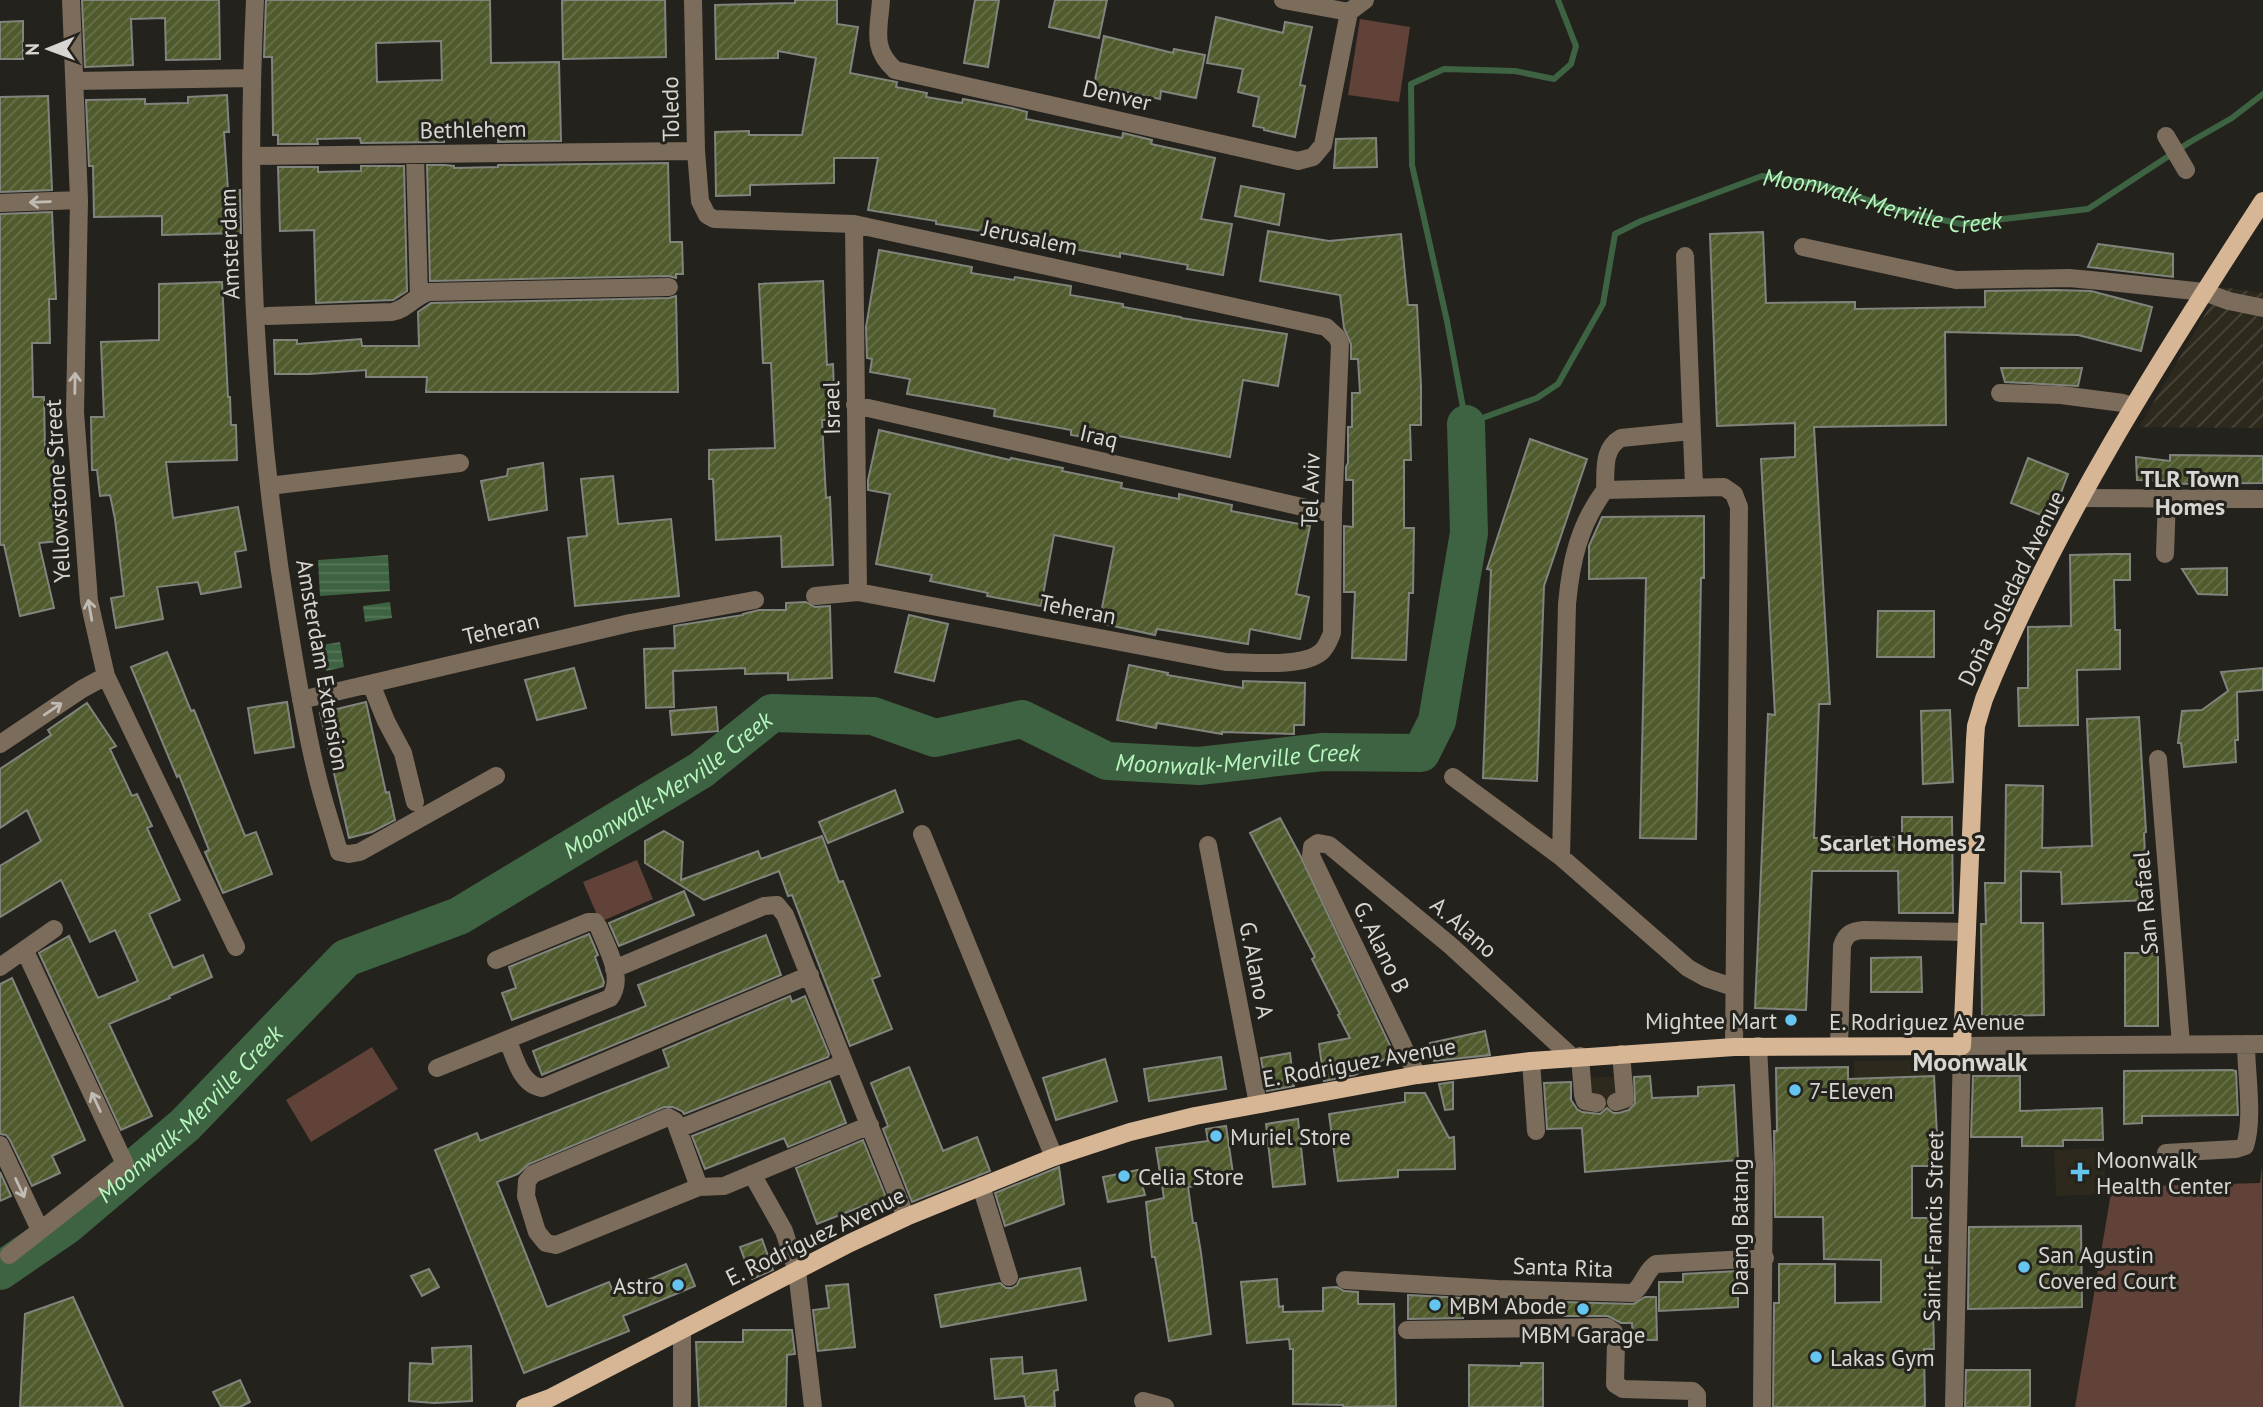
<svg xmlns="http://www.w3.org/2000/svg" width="2263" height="1407" font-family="'PT Sans',sans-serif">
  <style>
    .built { fill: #2d291d }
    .industrial { fill: url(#industrial-furrows) }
    .green { fill: #604238 }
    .water { fill: url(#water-rules) }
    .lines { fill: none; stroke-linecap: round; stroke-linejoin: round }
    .stream { stroke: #3d6342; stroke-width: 6 }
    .river { stroke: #3d6342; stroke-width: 38 }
    .building { fill: url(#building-hatch); stroke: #81847c; stroke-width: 2; fill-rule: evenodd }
    .minor { stroke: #7c6c5c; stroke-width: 18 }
    .major { stroke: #d7b695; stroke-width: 18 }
    .oneway { stroke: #c0bcb4 }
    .poi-dot { fill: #65c5ee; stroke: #24221c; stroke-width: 2.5 }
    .labels { text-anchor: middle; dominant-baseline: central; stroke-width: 6; stroke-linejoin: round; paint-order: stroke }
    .street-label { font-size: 23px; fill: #d7d6d2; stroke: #24221c }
    .poi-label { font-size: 23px; fill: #d7d6d2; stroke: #24221c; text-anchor: start }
    .water-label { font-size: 24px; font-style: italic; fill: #b7f7be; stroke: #24221c }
    .neighbourhood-label { font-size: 24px; font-weight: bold; fill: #d7d6d2; stroke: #24221c }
    .quarter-label { font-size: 26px; font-weight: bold; fill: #d7d6d2; stroke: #24221c }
  </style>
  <defs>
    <pattern id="industrial-furrows" width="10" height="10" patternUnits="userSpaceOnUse" patternTransform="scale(1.75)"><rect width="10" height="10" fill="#2d291d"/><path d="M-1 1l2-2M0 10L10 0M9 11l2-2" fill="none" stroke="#4b473d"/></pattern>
    <pattern id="water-rules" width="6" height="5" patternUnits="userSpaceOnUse" patternTransform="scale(1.75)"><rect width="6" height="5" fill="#3d6342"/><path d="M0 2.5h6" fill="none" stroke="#58795c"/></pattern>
    <pattern id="building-hatch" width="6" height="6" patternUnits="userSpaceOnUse" patternTransform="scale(1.75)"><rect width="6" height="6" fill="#4f5a2d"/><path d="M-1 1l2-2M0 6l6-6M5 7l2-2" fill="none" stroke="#68714b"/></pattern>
  </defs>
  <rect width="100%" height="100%" fill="#24221c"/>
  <!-- built -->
  <path class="built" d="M1936 1060 1937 1132 1855 1133 1854 1061Z
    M1632 1075 1635 1133 1580 1135 1577 1079Z
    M2104 1148 2106 1194 2056 1196 2054 1150Z"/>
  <!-- industrial -->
  <path class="industrial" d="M2221 287 2263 293V428L2139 427Z"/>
  <!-- green -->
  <path class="green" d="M1360 19 1410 27 1399 102 1348 95Z
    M637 860 653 899 600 922 583 882Z
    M372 1047 398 1089 311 1142 286 1100Z
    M2262 1166 2263 1407H2075L2112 1187 2260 1183Z"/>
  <!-- water -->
  <path class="water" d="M388 555 390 591 320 596 318 560Z
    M390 602 392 618 365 622 363 606Z
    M340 642 344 667 326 671 322 645Z"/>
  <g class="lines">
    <!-- stream -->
    <path class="stream" id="s1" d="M1558 0 1576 46 1571 64 1554 79 1515 71 1444 69 1411 84 1412 165 1447 321 1466 424 1537 398 1558 384 1603 304 1615 234 1641 221 1762 176 1820 184 1898 210 1961 224 2088 209 2190 142 2232 118 2263 94"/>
    <!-- river -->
    <path class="river" id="s2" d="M0 1271 67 1225 185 1125 346 958 459 916 701 770 772 713 873 716 935 738 1022 719 1107 761 1199 766 1323 752 1421 753 1437 721 1469 533 1466 424"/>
  </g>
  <!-- building -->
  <path class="building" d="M82 0H219L220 59 166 60 165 18 131 19 133 65 85 67Z
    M266 0H490L491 63 559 62 561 141 498 142V127L444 128V142L361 143 360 138 317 139 318 144H278V135H273L272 57H264ZM441 41 442 80 377 82 376 43Z
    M562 0H665L666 57 563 59Z
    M795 0H837V24L858 27 850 73 897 82 896 87 927 93 926 97 962 103 963 99 1012 108 1027 112 1026 119 1122 138 1123 133 1152 140 1151 144 1215 158 1201 219 1232 224 1223 275 1187 269 1188 265 1120 253V257L1056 246 1057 243 936 224V221L868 210 878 158H834V183L750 185V195L716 196 715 132 749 131V135H802L816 58 778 51V58L716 59 715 5 795 3Z
    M975 0H999L988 67 964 63Z
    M1055 0H1107L1099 38 1049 27Z
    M1216 17 1283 33 1285 22 1312 27 1300 85 1305 86 1295 137 1264 130V128L1253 126 1259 97 1238 92 1243 69 1207 63Z
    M23 21V59H0V22Z
    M1104 36 1173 53 1174 49 1205 55 1196 98 1161 91 1160 99 1094 85Z
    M227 95 229 132H224L228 190H240L241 233 162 235V216L94 217 93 166H89L86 100 145 99V104L188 103V97Z
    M48 96 52 190 0 192V97Z
    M1376 138 1377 167 1334 168 1336 139Z
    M668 163 670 242H682L683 274H676V278L669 276 430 281 427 165H445L454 166V168L498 167V165Z
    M361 166H404L407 291 393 300 316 303 314 230 280 231 278 167H318V172L361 171Z
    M1241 186 1284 194 1279 225 1235 216Z
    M52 212 56 299H49L50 343H32L33 397H44L45 454H53L54 494H57L60 541 39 543 54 608 20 616 4 545H0V214Z
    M1268 231 1329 241 1401 234 1408 305H1417L1421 386V425H1410L1411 460H1404V528H1414L1413 593H1409L1406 660 1352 658 1355 592H1344V526L1353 527V480H1346V467L1348 463V427H1352V393H1360L1358 359H1351V344L1344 328 1340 295 1260 281Z
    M1763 232 1766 303 1855 302V309L1985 307V291L2055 290 2091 291 2152 307 2141 351 2078 335 1945 332 1946 425 1814 427 1830 704H1819L1814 838 1902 837V817H1952L1953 913H1899L1898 871H1812L1806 1010 1755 1008 1768 714 1775 715 1761 459 1795 457V423L1717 426 1710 234Z
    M2098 244 2173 254V277L2088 267Z
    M879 250 972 267 971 273 1014 280 1015 277 1071 286 1070 295 1123 304V307L1181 317V318L1287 334 1278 386 1243 380 1230 457 1103 433 1102 440 1071 435V430L994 416 995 409 907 394 910 379 870 372 872 359 867 358 866 327Z
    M823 281 827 365 833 364 835 420H822L826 498 830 497 833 565 782 567 781 536 716 540 713 479H709V450L775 448 771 363H763L759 284Z
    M222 282 228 397H230L231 425H236L237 460 166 462 173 518 238 507 246 550 235 552 241 587 201 594 198 582 157 587 163 619 116 628 111 598 124 596 115 519 110 495 100 496 97 470H92L91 417H104L101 342 159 340V284Z
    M676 296 678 392H426L427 377H366V370L309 374H275L274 340H297V344L361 339 362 346H419L418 312 431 303 669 298Z
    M2001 368H2082L2078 386 2005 382Z
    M879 430 1010 460 1011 458 1063 468 1062 471 1122 483 1121 488 1179 499V494L1232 505 1231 511 1310 526 1296 594 1309 597 1300 639 1250 629 1248 644 1157 629 1155 635 1099 623 1114 547 1054 535 1041 606 987 596 988 593 930 581 932 575 876 564 890 494 868 490V480Z
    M1530 439 1587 459 1544 586 1537 781 1483 778 1491 570 1487 569Z
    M2170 455 2263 456V483L2171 484V481L2137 480 2136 457 2170 461Z
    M2028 458 2068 474 2051 519 2011 503Z
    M543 463 547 510 489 520 481 481 507 476 508 469Z
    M613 476 618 524 671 519 679 596 575 606 568 538 587 536 581 479Z
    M1704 516V578H1701L1696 839 1640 838 1646 578 1589 579V546L1602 517Z
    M2113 554H2130V580H2114L2115 630H2120V669L2077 670 2078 725 2019 726 2018 688H2028V627L2071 626 2070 555Z
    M2227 568V595L2198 594 2182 569Z
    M806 602 815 607 830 606 832 678 788 680V673L745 674V668L673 671 674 707 646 708 644 649 675 648 674 626 743 615V614L759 610H786V603Z
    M1878 611H1934V657H1877Z
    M909 615 948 624 934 681 895 672Z
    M167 652 191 711 194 710 245 836 256 832 272 874 223 893 205 852 209 850 179 775 177 777 131 667Z
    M1129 665 1168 673 1167 675 1243 688V681L1305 683 1304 725H1294V734L1222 732V734L1157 723 1156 728 1117 720Z
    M574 668 586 708 537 720 525 680Z
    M2263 668V690L2237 692 2238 740H2235L2236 762 2184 767 2181 743H2178L2182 711 2202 710 2228 691 2221 672Z
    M287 702 294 747 255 753 248 708Z
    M366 702 386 793 389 792 395 820 372 832 349 838 320 713Z
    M87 703 116 746 110 749 132 796 137 794 152 826 147 828 180 900 149 914 173 968 203 955 212 977 169 996 170 998 109 1024 152 1116 121 1130 39 953 69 936 98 998 138 981 115 930 90 942 61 880 0 917V866L41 841 27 810 0 828V769L51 735 48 730Z
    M716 707 718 731 672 735 670 711Z
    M1950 710 1953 782 1923 784 1921 711Z
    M2139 717 2146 832 2144 833 2147 900 2062 904 2061 872 2021 871V923H2043L2044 1015 1982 1016 1981 924H1986L1985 883H2005L2006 785 2043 786 2042 848 2092 846 2087 719Z
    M895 790 903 812 828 843 819 822Z
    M1280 818 1300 855 1394 1054 1355 1075 1324 1081 1319 1044 1350 1038 1338 1015 1340 1014 1312 959 1315 957 1250 833Z
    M664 831 683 842 681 880 758 851 761 859 822 836 839 882 843 881 880 976 872 979 892 1029 850 1046 792 895 788 896 779 871 704 900 645 863V841Z
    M684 891 694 915 619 946 609 923Z
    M589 934 598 955 595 957 604 982 603 986 512 1020 502 993 516 988 509 967Z
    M766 935 781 975 542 1075 533 1051 646 1006 638 985Z
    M2125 953H2158V1026H2125Z
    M1921 957 1922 992H1871V958Z
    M12 978 85 1140 52 1156 60 1173 32 1186 10 1140 6 1135 0 1134V984Z
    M790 996 792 1002 805 996 829 1054 828 1057 684 1114 682 1111 673 1107H664L529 1164 518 1174 497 1182 547 1307 609 1282 614 1294 686 1264 695 1286 623 1316 629 1331 524 1373 435 1150 477 1133 480 1141 669 1067 663 1050Z
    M1485 1031 1490 1055 1434 1061 1430 1043Z
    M1290 1053 1294 1086 1267 1091 1261 1058Z
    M1221 1057 1226 1089 1149 1101 1144 1069Z
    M1105 1059 1117 1101 1056 1120 1043 1078Z
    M909 1067 943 1151 977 1137 990 1171 912 1202 883 1129 888 1126 871 1083Z
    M1848 1067V1079L1934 1076 1937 1135H1940V1166H1912V1218H1933V1227H1935V1259H1932L1934 1349H1924L1925 1407H1773L1774 1303H1779V1264H1835V1303L1881 1302V1260L1824 1259 1823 1217H1775L1774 1131H1777L1776 1068Z
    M2232 1070 2236 1071 2238 1115 2142 1116V1123L2124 1124V1071Z
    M1650 1076 1652 1098 1698 1096V1087L1734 1085 1738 1160 1585 1172 1582 1128 1547 1129 1544 1083 1571 1082V1100L1577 1109 1582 1112 1600 1114 1607 1108 1613 1113H1619L1629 1110 1635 1103 1634 1077Z
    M1973 1076H2020V1111L2102 1108 2103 1140H2063V1146H2022V1137H1971Z
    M830 1081 846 1123 788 1147 784 1138 705 1169 692 1136Z
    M1453 1082V1109L1445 1110 1439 1084Z
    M1405 1093H1425L1449 1138 1454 1137 1455 1169 1398 1170V1177L1338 1181 1329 1114 1405 1102Z
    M1298 1119 1305 1184 1273 1187 1266 1124Z
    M1226 1126 1234 1180 1188 1187 1193 1223H1196L1201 1253 1211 1334 1169 1341 1155 1257H1152L1146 1202 1164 1198 1156 1148 1208 1141 1206 1129Z
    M863 1140 886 1197 817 1224 796 1168Z
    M1059 1167 1064 1204 1005 1226 995 1193Z
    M1138 1170 1145 1195 1108 1202 1103 1177Z
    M0 1172 11 1196 0 1201Z
    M2081 1226 2082 1307 1968 1309 1969 1227Z
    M762 1239 773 1270 752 1279 740 1247Z
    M1080 1268 1086 1300 941 1327 935 1295 1000 1283 1006 1288H1012L1017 1285 1020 1279Z
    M429 1269 439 1287 422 1296 411 1276Z
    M1738 1271V1307L1659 1311V1282H1683V1274Z
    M1277 1279 1279 1307 1283 1306V1312L1323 1311V1288L1337 1287 1344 1291 1358 1292V1304H1394L1396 1406 1343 1407V1405L1293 1404V1349H1290L1289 1339 1247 1343 1241 1282Z
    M848 1284 855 1347 818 1351 813 1310 829 1308 826 1286Z
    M1408 1295 1463 1298V1318L1408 1319Z
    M73 1297 123 1407H20L25 1314Z
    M1645 1297H1656L1657 1340H1633L1632 1323H1621L1608 1316H1564V1302L1633 1304Z
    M743 1330H792L795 1354 787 1355 786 1407H699L696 1342H743Z
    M471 1346 472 1401 434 1403 409 1401 410 1363 433 1364 432 1348Z
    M1022 1357 1023 1374 1056 1370 1058 1390 1054 1391 1055 1407H1026L1024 1396 995 1399 991 1359Z
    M1521 1363H1543V1407H1469V1365L1521 1366Z
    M1966 1370H2030V1407H1965Z
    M240 1380 250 1402 240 1407H221L213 1392Z"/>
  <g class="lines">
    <!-- minor -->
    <path class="minor" d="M71 0 79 200 75 412 89 601 106 676 236 947
      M255 0C245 210 254 422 289 629 297 678 305 727 317 775 323 801 332 826 339 852L349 854 360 852 496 776
      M693 0 696 151 700 201 707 215 714 219 854 224 1326 327 1337 337 1340 344 1333 514 1332 633C1329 640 1327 647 1321 652 1303 668 1250 662 1226 662L858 592 815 596
      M881 0C879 30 871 48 895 70L1298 161 1313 157 1323 145 1349 12 1365 0
      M1283 0 1349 12
      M75 81 252 78
      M2166 136 2186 170
      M415 154 419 296
      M251 156 696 151
      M0 203 79 200
      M854 224 858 592
      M1803 247 1956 280 2069 278 2101 281 2204 292 2229 301 2263 308
      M1685 256 1694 486
      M267 316 392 312C408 309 414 296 429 292L669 287
      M2000 393 2061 395 2123 403 2133 406
      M855 405 1333 514
      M269 486 460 463
      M1605 490C1606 470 1602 449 1621 438L1691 431
      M2081 498 2263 499
      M2165 554 2167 498
      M371 684 386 721 403 753 415 802
      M301 700 630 623 755 600
      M0 744 82 689 106 676
      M2158 759 2181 1044
      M1453 777 1561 857 1688 968 1706 978 1733 987
      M922 834 1054 1157
      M1208 845 1258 1104
      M1561 857 1567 604C1571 561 1579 525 1605 490L1724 487 1734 494 1739 507 1734 1047
      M0 967 54 929
      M614 969 764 906 777 905 785 915 906 1217
      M508 1041C515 1058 521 1085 542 1088L810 975
      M1758 1046 1764 1164 1762 1407
      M1839 1046 1842 946C1846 933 1852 931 1864 930L1967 932
      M1580 1056 1583 1095 1585 1101 1597 1103
      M1531 1061 1536 1131
      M437 1068 610 998C625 978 607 948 599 928L595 922H588L496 960
      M1417 1075 1311 856 1312 847 1318 843 1329 845 1451 946 1572 1057
      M1616 1102 1625 1099 1621 1054
      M678 1129 844 1063
      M0 1145 40 1230
      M2166 1153 2236 1149 2245 1146C2254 1118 2246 1073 2246 1044
      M752 1174 784 1231 797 1271 813 1407
      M981 1186 1009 1277
      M699 1187 675 1121 668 1117 533 1174 527 1181 526 1196 537 1232 546 1243 556 1245 699 1187 724 1186 870 1125
      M9 1255 125 1164 25 951
      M1345 1280 1497 1289 1633 1293C1644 1285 1645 1271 1656 1264L1765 1258
      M1407 1330 1607 1327 1614 1332 1616 1341 1615 1384 1623 1389 1693 1391 1697 1395V1407
      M1143 1401 1165 1407
      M682 1407V1329
      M1954 1407 1962 1046 2263 1044"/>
    <!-- major -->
    <path class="major" d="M525 1407 550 1398 850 1243 906 1217 1054 1157 1130 1132 1195 1116 1417 1075 1531 1061 1734 1047 1962 1046 1975 740 1976 726 1984 699C2056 522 2159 361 2263 201"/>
  </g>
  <!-- one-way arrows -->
  <defs><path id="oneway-shaft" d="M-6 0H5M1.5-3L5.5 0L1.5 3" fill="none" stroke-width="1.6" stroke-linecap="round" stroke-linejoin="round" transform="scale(1.75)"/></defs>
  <g class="oneway">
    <use href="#oneway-shaft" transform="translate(40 202) rotate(178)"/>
    <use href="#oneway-shaft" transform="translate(75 383) rotate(-89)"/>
    <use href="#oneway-shaft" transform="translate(90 610) rotate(-100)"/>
    <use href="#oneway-shaft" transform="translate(53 709) rotate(-34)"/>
    <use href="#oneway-shaft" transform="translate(96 1102) rotate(-115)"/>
    <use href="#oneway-shaft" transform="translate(20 1188) rotate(65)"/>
  </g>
  <!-- markers -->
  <g class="poi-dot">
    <circle cx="1791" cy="1020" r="7"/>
    <circle cx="1795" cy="1090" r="7"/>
    <circle cx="1216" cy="1136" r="7"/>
    <path d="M2076.5 1161.5h7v7h7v7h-7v7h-7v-7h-7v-7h7z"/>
    <circle cx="1124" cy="1176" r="7"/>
    <circle cx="2024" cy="1267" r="7"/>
    <circle cx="678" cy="1285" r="7"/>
    <circle cx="1435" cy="1305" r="7"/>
    <circle cx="1583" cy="1309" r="7"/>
    <circle cx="1816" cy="1357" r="7"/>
  </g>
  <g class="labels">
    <!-- street labels -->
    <g class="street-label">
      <text transform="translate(1117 95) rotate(13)">Denver</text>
      <text transform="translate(670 109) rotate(-91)">Toledo</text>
      <text transform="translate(473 129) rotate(-1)">Bethlehem</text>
      <text transform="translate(1030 237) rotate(12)">Jerusalem</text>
      <text transform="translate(229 244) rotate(-92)">Amsterdam</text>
      <text transform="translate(831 408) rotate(-91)">Israel</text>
      <text transform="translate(1099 436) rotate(13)">Iraq</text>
      <text transform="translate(1310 490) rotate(-88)">Tel Aviv</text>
      <text transform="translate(57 491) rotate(-93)">Yellowstone Street</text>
      <text transform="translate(2011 588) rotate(-64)">Doña Soledad Avenue</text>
      <text transform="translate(1078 609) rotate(11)">Teheran</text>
      <text transform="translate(501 628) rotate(-13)">Teheran</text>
      <text transform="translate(323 665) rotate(80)">Amsterdam Extension</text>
      <text transform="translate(2145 903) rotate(-95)">San Rafael</text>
      <text transform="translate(1464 927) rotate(41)">A. Alano</text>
      <text transform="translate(1382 947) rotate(64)">G. Alano B</text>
      <text transform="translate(1257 970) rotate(79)">G. Alano A</text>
      <text x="1927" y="1021">E. Rodriguez Avenue</text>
      <text transform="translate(1359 1062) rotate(-10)">E. Rodriguez Avenue</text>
      <text transform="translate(1933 1226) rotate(-89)">Saint Francis Street</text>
      <text transform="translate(1739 1227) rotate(-90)">Daang Batang</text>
      <text transform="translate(815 1236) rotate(-26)">E. Rodriguez Avenue</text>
      <text transform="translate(1563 1267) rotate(2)">Santa Rita</text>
    </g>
    <!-- poi labels -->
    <g class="poi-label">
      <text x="1777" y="1020" text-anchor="end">Mightee Mart</text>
      <text x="1809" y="1090">7-Eleven</text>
      <text x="1230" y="1136">Muriel Store</text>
      <text x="2096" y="1159">Moonwalk<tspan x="2096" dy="26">Health Center</tspan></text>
      <text x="1138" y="1176">Celia Store</text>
      <text x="2038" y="1254">San Agustin<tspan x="2038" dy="26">Covered Court</tspan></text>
      <text x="664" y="1285" text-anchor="end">Astro</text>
      <text x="1449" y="1305">MBM Abode</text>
      <text x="1583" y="1334" text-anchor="middle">MBM Garage</text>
      <text x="1830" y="1357">Lakas Gym</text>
    </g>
    <!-- water labels -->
    <g class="water-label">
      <text stroke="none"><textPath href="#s1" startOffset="1129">Moonwalk-Merville Creek</textPath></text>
      <text stroke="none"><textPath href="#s2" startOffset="1444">Moonwalk-Merville Creek</textPath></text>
      <text stroke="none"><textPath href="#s2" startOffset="835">Moonwalk-Merville Creek</textPath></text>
      <text stroke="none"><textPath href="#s2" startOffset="247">Moonwalk-Merville Creek</textPath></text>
    </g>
    <!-- neighbourhood labels -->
    <g class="neighbourhood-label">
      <text x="2190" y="478">TLR Town<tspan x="2190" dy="28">Homes</tspan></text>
      <text x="1903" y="842">Scarlet Homes 2</text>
    </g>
    <!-- quarter labels -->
    <g class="quarter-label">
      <text x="1970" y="1061">Moonwalk</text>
    </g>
  </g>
  <!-- north arrow -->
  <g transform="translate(49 49) rotate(269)" stroke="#24221c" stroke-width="5" paint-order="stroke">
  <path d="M0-5L12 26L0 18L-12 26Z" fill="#d7d6d2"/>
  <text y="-10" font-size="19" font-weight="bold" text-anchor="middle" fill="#d7d6d2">N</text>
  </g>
</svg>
